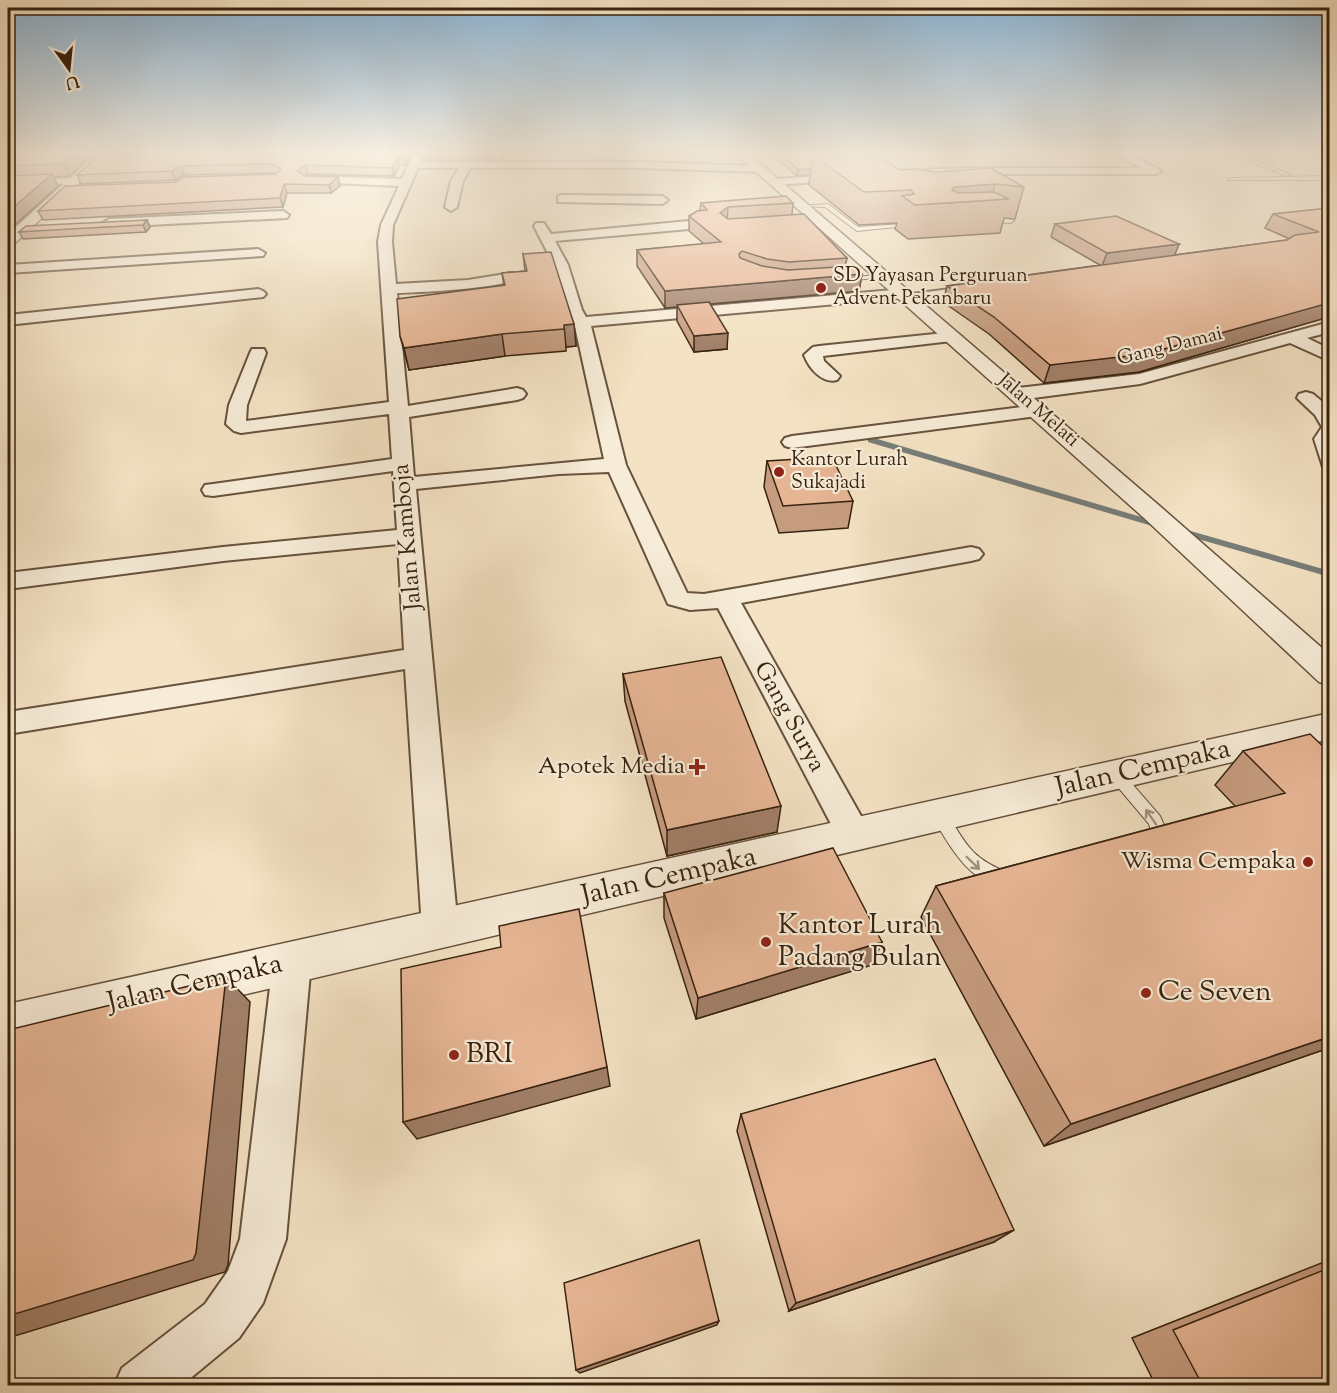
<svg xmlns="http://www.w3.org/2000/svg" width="1337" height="1393" font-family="'Sorts Mill Goudy',serif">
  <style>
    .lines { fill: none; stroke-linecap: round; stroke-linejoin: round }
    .stream { fill: #777d79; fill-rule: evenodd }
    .service-casing { stroke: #67523c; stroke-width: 2 }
    .minor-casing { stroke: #67523c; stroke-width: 4 }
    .tertiary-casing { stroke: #67523c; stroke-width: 3 }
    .service { fill: #f7ecd8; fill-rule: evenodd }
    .minor { fill: #f7ecd8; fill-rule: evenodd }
    .tertiary { fill: #f7ecd8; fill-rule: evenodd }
    .wall { fill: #c69c7f; stroke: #38220f; stroke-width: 1.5 }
    .shaded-wall { fill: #a17f68; stroke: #38220f; stroke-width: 1.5 }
    .building { fill: #e6b594; stroke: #38220f; stroke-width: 1.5 }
    .oneway { stroke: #a1917e }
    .poi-dot { fill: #8f2418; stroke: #f7ecd8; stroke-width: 2 }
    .labels { text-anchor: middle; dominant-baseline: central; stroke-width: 4.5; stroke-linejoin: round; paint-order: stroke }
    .far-poi-label { font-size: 20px; fill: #38220f; stroke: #f7ecd8; text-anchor: start }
    .far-street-label { font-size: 20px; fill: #38220f; stroke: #f7ecd8 }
    .street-label { font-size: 24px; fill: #38220f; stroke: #f7ecd8 }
    .poi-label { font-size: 24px; fill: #38220f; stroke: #f7ecd8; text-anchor: end }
    .near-street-label { font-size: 28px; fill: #38220f; stroke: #f7ecd8 }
    .near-poi-label { font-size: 28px; fill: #38220f; stroke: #f7ecd8; text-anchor: start }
  </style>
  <rect width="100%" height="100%" fill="#f3e2c3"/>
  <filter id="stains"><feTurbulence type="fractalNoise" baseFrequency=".00333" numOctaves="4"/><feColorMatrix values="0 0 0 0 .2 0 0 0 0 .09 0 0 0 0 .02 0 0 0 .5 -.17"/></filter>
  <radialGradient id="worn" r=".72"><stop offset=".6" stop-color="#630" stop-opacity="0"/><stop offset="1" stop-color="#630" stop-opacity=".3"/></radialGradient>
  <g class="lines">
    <!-- stream -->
    <path class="stream" d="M868 438H874L1165 524 1166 526 1165 528H1159L868 442Z
      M1180 528 1330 571V577L1177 533V529Z"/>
    <defs>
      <path id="service" d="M1231 153H1238L1291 175 1286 176Z
        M1330 176V180H1228L1231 178Z
        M828 204 858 227 903 224 906 226 857 231 825 207 802 206Z
        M985 219H1011L1014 221 1011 223 987 222Z
        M884 274 886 277 844 281 841 279Z
        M1116 769 1121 771 1160 816 1168 834 1166 839 1150 845 1144 843 1142 838 1144 833 1151 831 1149 824 1111 779 1109 775 1111 771Z
        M940 809 945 810C965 842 970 858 1007 872L1009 877 1007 882C975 894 944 838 932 815L935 810Z"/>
      <path id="minor" d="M414 153H424L420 162H638L761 166 766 169 761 172 638 168H470L463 181 457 207 451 211 445 207 451 181 459 168H418L393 225 392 242 396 284 468 280 511 273 518 277C506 289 418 292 397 293L408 406 517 388 523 390 526 394 523 398 517 400 409 417 414 477 604 459 574 322 566 310 554 265 534 226 536 223H544L551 234 689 221 695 225 689 229 555 241 568 265 582 310 586 317 904 289 909 290 911 294 982 285 989 289 982 293 910 304 905 302 903 298 591 326 626 465 687 593 704 594 971 547 979 549 983 554 979 559 971 561 741 603 866 825 871 835 866 845 854 849 842 845 718 608 690 610 668 604 609 472 559 474 416 489 458 928 453 940 440 945 427 940 422 928 405 669 8 734V712L404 650 398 544 223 561 8 589V573L223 547 397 530 393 471 213 496 205 495 202 490 205 485 213 484 392 459 389 414 241 433 234 431 226 424 229 405 250 353 252 349H264L266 353 247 405 246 421 389 402 378 242 381 225 399 186 308 182 302 179 308 176 402 179Z
        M1114 153H1128L1161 171 1156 174H963L897 177 892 174 897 171 963 168H1141Z
        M848 174 852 175V179L777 185 771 182 777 179Z
        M74 178 78 179V183L8 186V180Z
        M562 195 662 196 668 200 662 204 558 202V196Z
        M283 211 289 215 287 218 109 227 103 223 109 219Z
        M258 249 265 253 263 256 8 273V265Z
        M258 289 263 291 266 294 263 297 8 325V315Z
        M1330 322V332L1307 338 1330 349V361L1290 343 1140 384 1018 400 1012 398 1009 394 1012 390 1018 388 1139 374Z
        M954 332 962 337 960 340 823 356 824 361 840 376 837 380C822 384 809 368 804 355L813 347 819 346Z
        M1306 392 1313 394 1330 408V469L1323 467 1314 439 1322 427 1315 415 1297 398 1299 394Z
        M1038 405 1045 407 1047 411 1045 415 792 448 785 446 782 442 785 438 792 436Z
        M292 944 305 949 311 962 286 1239 263 1303 239 1338 181 1386H114L122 1368 205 1304 228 1271 240 1239 273 962 279 949Z"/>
      <path id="tertiary" d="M98 153H111L13 245 8 246V234Z
        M735 153H748L1162 508 1330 655V685L1319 682 1144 518Z
        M1330 713V739L8 1050V1004Z"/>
    </defs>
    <!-- service casing -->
    <use href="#service" class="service-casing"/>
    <!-- minor casing -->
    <use href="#minor" class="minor-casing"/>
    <!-- tertiary casing -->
    <use href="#tertiary" class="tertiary-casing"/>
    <!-- service -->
    <use href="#service" class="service"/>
    <!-- minor -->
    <use href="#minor" class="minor"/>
    <!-- tertiary -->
    <use href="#tertiary" class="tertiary"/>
  </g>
  <!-- wall -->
  <path class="wall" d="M8 153 91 156 69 176 53 177 58 186 8 231Z
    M413 153 406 165H400L394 176 308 174 305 176 338 177 340 186 331 193H287L283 207 43 220 38 211 176 182 276 174 275 173 184 175 175 180 81 184 77 175 278 155Z
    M422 153H509L503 160H423Z
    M771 153H837L900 170 1024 187 1015 219 1004 218 1000 233 908 239 895 229 897 223 859 225 809 185 810 175 797 176Z
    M701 203H793L792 215 847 258 845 267 862 274 859 291 710 304 727 349 694 352 677 321V307L665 308 637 266V250L704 244 689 231V216L700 210Z
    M1329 208V317L1139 372 1044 383 989 334 943 302 947 286 1100 265 1051 237 1055 224 1179 244 1174 255 1287 240 1290 239 1265 228 1273 214Z
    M147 220 150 227 146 232 23 239 19 232Z
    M523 254 574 324 576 346 566 347V351L505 356 409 370 400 336 504 285 502 273 525 271Z
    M767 461 853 501 848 528 779 533 764 487Z
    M623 674 777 832 667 856 625 701Z
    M1243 751 1329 752V1048L1044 1146 921 917 936 886 1235 806 1215 785Z
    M664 893 882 942 872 965 696 1019 664 918Z
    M741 1114 994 1242 789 1311 737 1131Z
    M1329 1260V1386H1156L1132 1338Z"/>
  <!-- shaded-wall -->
  <path class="shaded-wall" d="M76 153H90L91 156 69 176 63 164Z
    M406 153H413L406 165 404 157Z
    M502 153H509L503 160Z
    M398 157 400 165 394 176 392 168Z
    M306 165 308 174 300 180 297 171Z
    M181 166 184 175 175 180 172 171Z
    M798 169H811L810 175 797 176Z
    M52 174 58 186 8 231V212Z
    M338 177 340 186 331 193 329 185Z
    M284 184 287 193 283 207 280 198Z
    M995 184 991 200 949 203 952 190 954 187Z
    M728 207 727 222 720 213Z
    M147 220 150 227 146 232 143 225Z
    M1179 244 1174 257 1102 266 1107 253Z
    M862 274 859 291 665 308V291Z
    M1329 303V317L1139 372 1044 383 1050 365Z
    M574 324 576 346 566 347 564 325Z
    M728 333 727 349 694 352V336Z
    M502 334 505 356 409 370 404 348Z
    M781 806 777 832 667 856V830Z
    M882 942 872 965 696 1019 698 998Z
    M226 977 250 1002 228 1265 225 1272 8 1338V1316Z
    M1329 1037V1048L1044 1146 1071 1124Z
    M607 1067 610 1086 417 1139 403 1122Z
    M1014 1230 994 1242 789 1311 796 1303Z
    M719 1321 717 1325 580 1373 576 1370Z"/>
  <!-- building -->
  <path class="building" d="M8 153H76L63 164 8 166Z
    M102 153 278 155 283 153H406L404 157H398L392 168 306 165 297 171 305 176 338 177 329 185 284 184 280 198 38 211 65 186 176 182 184 177 276 174 281 169 272 164 181 166 172 171 77 175Z
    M778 153H837V154L813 155 811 169H798Z
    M847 153H874L900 170 917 169 936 172 991 168 1024 187 995 184 954 187 952 190 958 193 994 192 1009 199 915 205 902 196 914 194 911 190 864 192 813 155Z
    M52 174 8 212V176Z
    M786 196 793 203 728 207 720 213 728 219 804 214 847 258 789 262 767 259 742 251 739 254 740 258 762 266 788 270 854 266 862 274 665 291 637 250 721 242 689 216 697 211 707 210 701 203Z
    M1329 208V303L1146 354 1050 365 994 317 947 286 1287 240 1295 235 1319 232 1273 214Z
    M1116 216 1179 244 1107 253 1055 224Z
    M147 220 143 225 19 232 26 226Z
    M551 252 574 324 564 325V329L502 334 404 348 400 336 397 299 505 285 502 273 527 271 523 254Z
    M709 302 728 333 694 336 677 305Z
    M832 457 853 501 783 506 767 461Z
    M721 657 781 806 667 830 623 674Z
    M1310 734 1329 752V1037L1071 1124 936 886 1285 793 1243 751Z
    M833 848 882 942 698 998 664 893Z
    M579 909 607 1067 403 1122 401 969 501 947 499 926Z
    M226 977 196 1253 193 1260 8 1316V1030Z
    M935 1059 1014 1230 796 1303 741 1114Z
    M699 1240 719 1321 576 1370 564 1283Z
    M1329 1268V1386H1203L1173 1330Z"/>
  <!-- one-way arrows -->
  <defs><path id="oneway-shaft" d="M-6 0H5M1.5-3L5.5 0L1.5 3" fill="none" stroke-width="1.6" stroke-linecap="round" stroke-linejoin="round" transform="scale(1.5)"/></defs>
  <g class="oneway">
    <use href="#oneway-shaft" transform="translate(1151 817) rotate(-125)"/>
    <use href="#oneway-shaft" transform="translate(973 863) rotate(44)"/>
  </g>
  <!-- sky -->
  <linearGradient id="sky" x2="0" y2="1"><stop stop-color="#8bb6d8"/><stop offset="0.44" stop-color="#faf2e4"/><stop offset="1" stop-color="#faf2e4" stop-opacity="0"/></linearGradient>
  <rect width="1337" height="348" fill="url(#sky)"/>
  <!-- markers -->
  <g class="poi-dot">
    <circle cx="821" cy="288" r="6"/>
    <circle cx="779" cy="472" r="6"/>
    <path d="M694 758h6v6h6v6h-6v6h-6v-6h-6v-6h6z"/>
    <circle cx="1308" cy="862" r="6"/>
    <circle cx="766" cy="942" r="6"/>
    <circle cx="1146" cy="993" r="6"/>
    <circle cx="454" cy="1055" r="6"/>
  </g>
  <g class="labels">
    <!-- far-poi labels -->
    <g class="far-poi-label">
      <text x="833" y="276">SD Yayasan Perguruan<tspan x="833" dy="23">Advent Pekanbaru</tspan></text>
      <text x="791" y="460">Kantor Lurah<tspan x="791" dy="23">Sukajadi</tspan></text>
    </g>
    <!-- far-street labels -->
    <g class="far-street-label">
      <text transform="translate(1170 347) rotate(-14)">Gang Damai</text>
      <text transform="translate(1038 411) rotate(41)">Jalan Melati</text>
    </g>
    <!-- street labels -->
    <g class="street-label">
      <text transform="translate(408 537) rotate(-95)">Jalan Kamboja</text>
      <text transform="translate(789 717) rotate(61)">Gang Surya</text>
    </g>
    <!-- poi labels -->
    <g class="poi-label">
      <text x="685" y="767">Apotek Media</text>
      <text x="1296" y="862">Wisma Cempaka</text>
    </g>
    <!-- near-street labels -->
    <g class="near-street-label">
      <text transform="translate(1143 769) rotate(-13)">Jalan Cempaka</text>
      <text transform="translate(669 877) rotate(-13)">Jalan Cempaka</text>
      <text transform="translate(195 984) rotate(-13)">Jalan Cempaka</text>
    </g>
    <!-- near-poi labels -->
    <g class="near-poi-label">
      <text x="778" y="926">Kantor Lurah<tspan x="778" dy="32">Padang Bulan</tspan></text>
      <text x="1158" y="993">Ce Seven</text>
      <text x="466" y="1055">BRI</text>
    </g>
  </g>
  <!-- margin -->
  <rect width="1337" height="1393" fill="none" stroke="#f3e2c3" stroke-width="30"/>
  <rect x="9" y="9" width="1319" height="1375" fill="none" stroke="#38220f" stroke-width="3"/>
  <rect x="15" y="15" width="1307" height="1363" fill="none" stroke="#38220f" stroke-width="1.5"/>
  <!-- north arrow -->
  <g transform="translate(69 69) rotate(165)" stroke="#f7ecd8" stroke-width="4.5" paint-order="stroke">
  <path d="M0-4.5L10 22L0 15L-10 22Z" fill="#38220f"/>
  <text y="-9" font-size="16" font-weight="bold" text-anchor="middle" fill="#38220f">U</text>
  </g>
  <rect width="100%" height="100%" filter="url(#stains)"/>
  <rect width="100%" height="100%" fill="url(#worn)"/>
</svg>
